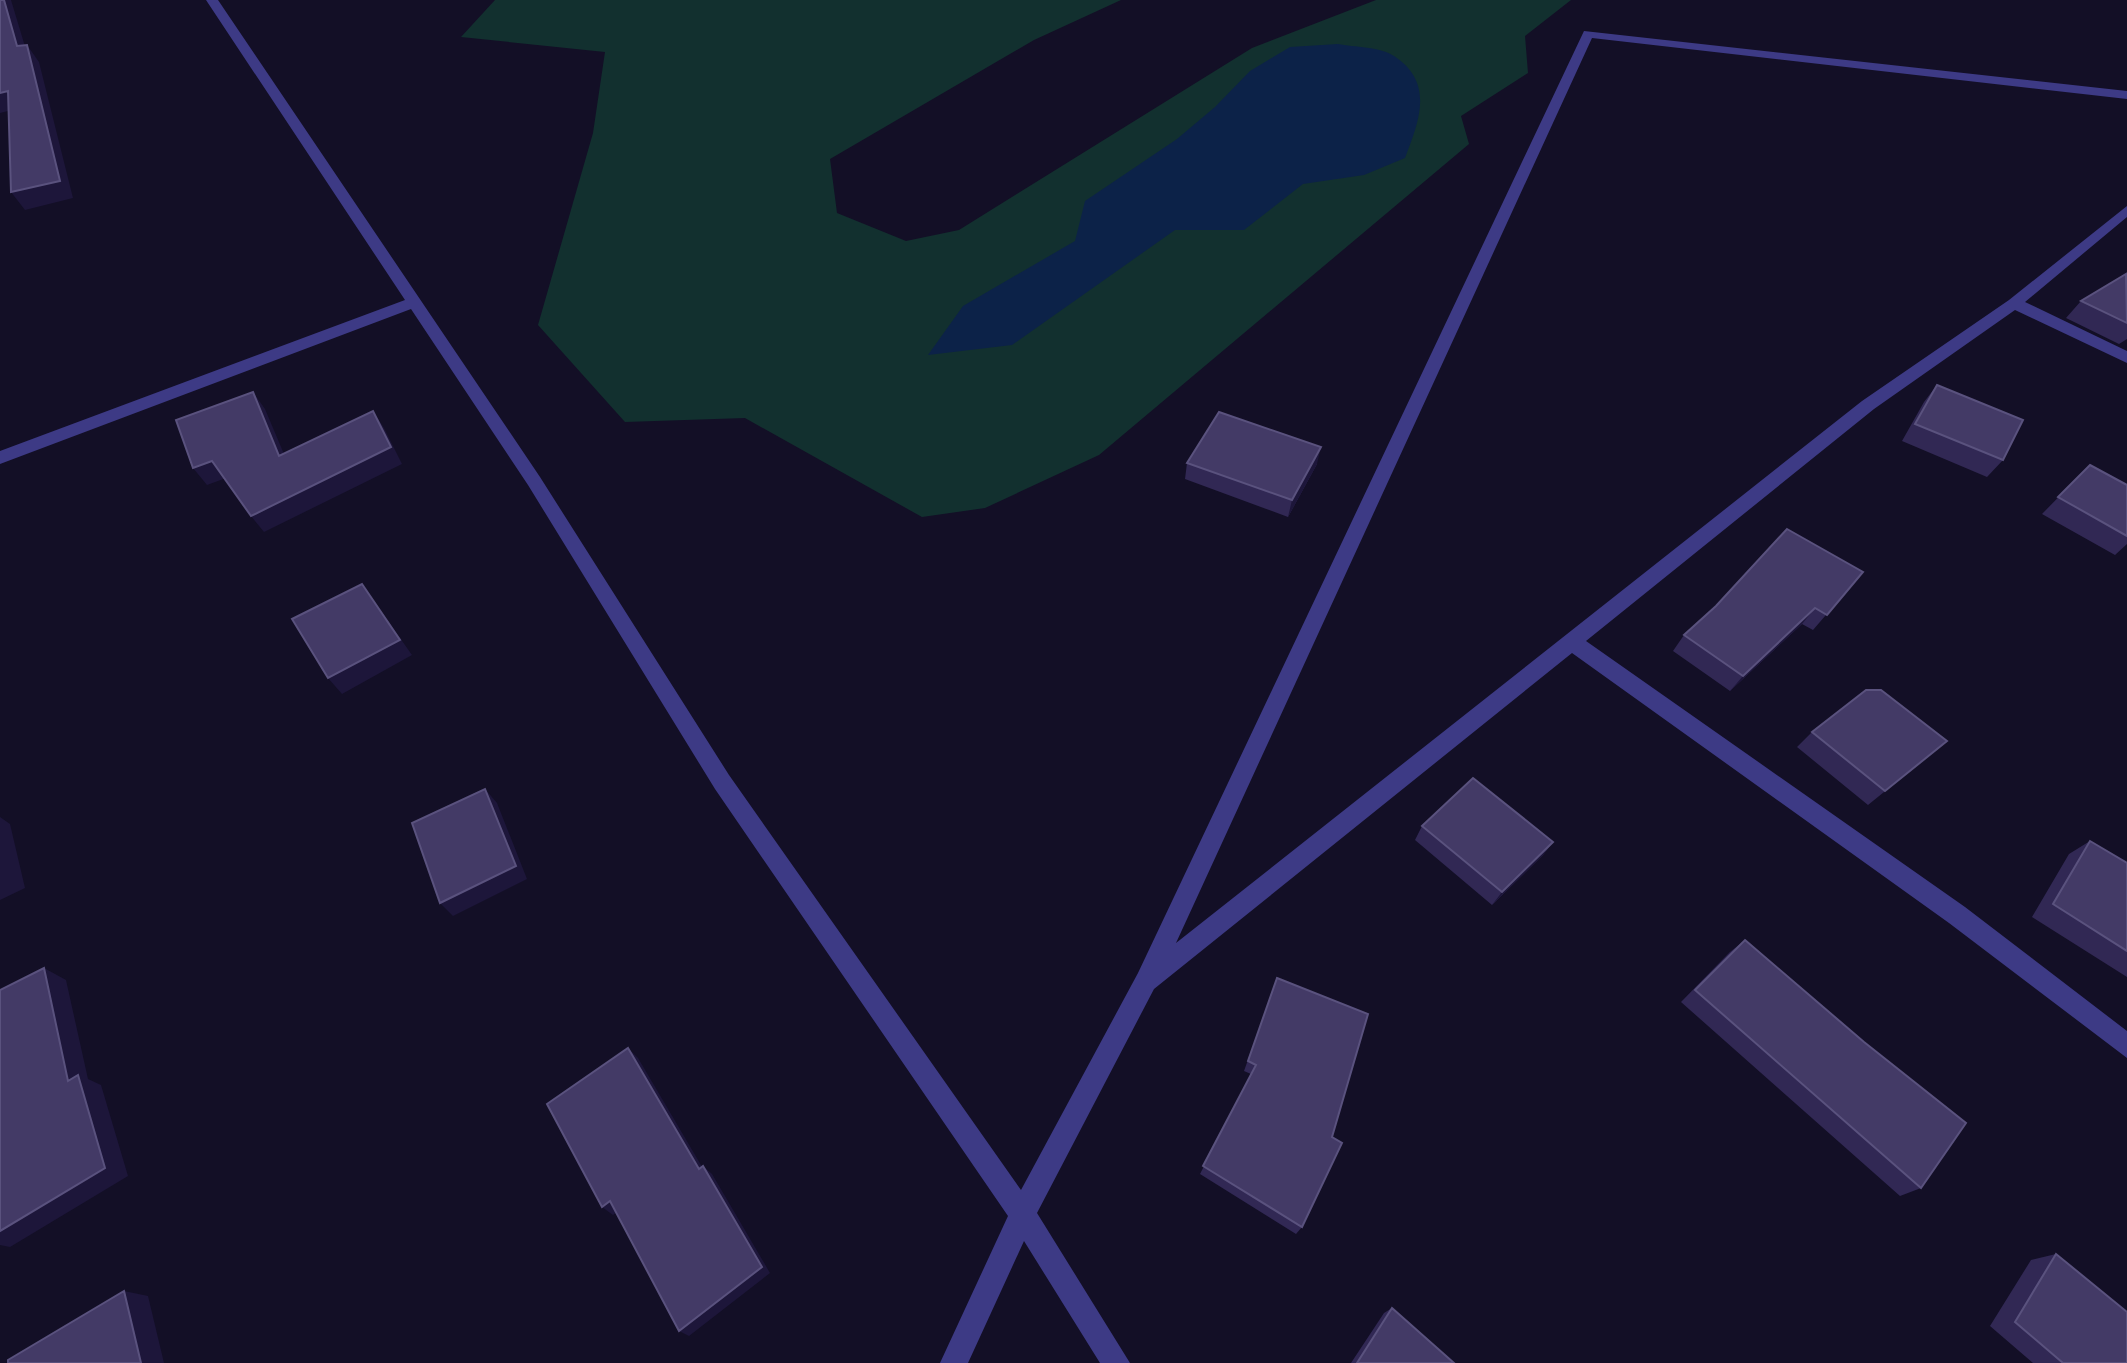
<svg xmlns="http://www.w3.org/2000/svg" width="2127" height="1363" font-family="'Golos Text',sans-serif">
  <style>
    .green { fill: #12302f }
    .water { fill: #0c2248 }
    .lines { fill: none; stroke-linecap: round; stroke-linejoin: round }
    .minor { fill: #3d3a85; fill-rule: evenodd }
    .wall { fill: #312854 }
    .shaded-wall { fill: #1d163a }
    .building { fill: #433a66; stroke: #5a527e; stroke-width: 2 }
  </style>
  <rect width="100%" height="100%" fill="#130f26"/>
  <!-- green -->
  <path class="green" d="M495 0H1121L1034 40 830 159 837 213 906 241 959 230 1252 48 1376 0H1571L1525 36 1528 73 1461 116 1469 144 1099 455 985 508 922 517 745 418 625 422 538 325 593 133 605 52 461 37Z"/>
  <!-- water -->
  <path class="water" d="M1338 44C1354 47 1381 47 1394 56 1435 83 1419 121 1405 158L1364 175 1303 184 1244 230H1175L1012 345 928 355 963 306 1075 241 1085 201 1177 139 1215 107 1250 71 1290 47Z"/>
  <g class="lines">
    <!-- minor -->
    <path class="minor" d="M206 0H218L540 477 729 775 1021 1190 1138 973 1584 31 2127 91V99L1592 38 1176 943 1862 401 2009 300 2127 206V217L2025 302 2127 351V363L2015 310 1874 409 1586 641 1965 907 2127 1031V1058L1949 923 1572 653 1154 989 1037 1213 1130 1363H1100L1024 1241 968 1363H940L1008 1216 715 789 528 485 411 309 0 464V451L405 300Z"/>
  </g>
  <!-- wall -->
  <path class="wall" d="M2127 274V339L2119 344 2066 318 2081 301Z
    M1937 385 2003 460 1987 477 1902 441 1924 402Z
    M1187 463 1317 464 1288 517 1185 479Z
    M2090 465 2127 485V544L2115 555 2042 514Z
    M1863 572 1813 630 1802 624 1730 691 1673 651 1684 635Z
    M1812 732 1947 741 1868 805 1797 747Z
    M1422 826 1553 842 1543 855 1492 905 1415 840Z
    M2090 841 2127 863V977L2032 917 2069 854Z
    M1745 940 1921 1188 1900 1196 1681 1002 1730 952Z
    M1277 978 1302 1227 1296 1234 1200 1174 1251 1074 1244 1071Z
    M2056 1254 2127 1363H2033L1990 1326 2031 1260Z
    M1392 1308 1454 1363H1351L1384 1313Z"/>
  <!-- shaded-wall -->
  <path class="shaded-wall" d="M4 0H11L30 63 17 46Z
    M27 45 39 62 73 198 25 210 11 192Z
    M8 91 20 108 0 113V93Z
    M253 392 265 409 292 473 279 456Z
    M373 411 384 428 402 464 264 532 251 516Z
    M1321 447 1317 464 1288 517 1292 500Z
    M212 461 226 478 207 485 193 468Z
    M362 584 412 655 342 694 328 678Z
    M1815 608 1802 624 1730 691 1743 676Z
    M485 789 497 803 527 879 453 916 440 903Z
    M0 817 10 824 25 888 0 900Z
    M1553 842 1543 855 1492 905 1502 892Z
    M44 968 66 980 88 1079 101 1085 128 1176 10 1247 0 1245V1231Z
    M628 1048 638 1058 708 1177 699 1169Z
    M703 1166 712 1174 770 1273 689 1336 679 1331Z
    M610 1201 622 1208 613 1215 602 1207Z
    M124 1291 148 1296 164 1363H141Z"/>
  <!-- building -->
  <path class="building" d="M0 0H4L17 46 27 45 60 181 11 192 8 91 0 93Z
    M2126 274 2127 323 2081 301Z
    M1937 385 2023 420 2003 460 1915 424Z
    M253 392 279 456 373 411 391 447 251 516 212 461 193 468 176 420Z
    M1219 412 1321 447 1292 500 1187 463Z
    M2090 465 2127 485V536L2058 497Z
    M1787 529 1863 572 1827 615 1815 608 1743 676 1684 635 1716 606Z
    M362 584 400 640 328 678 292 619Z
    M1866 690H1881L1947 741 1885 791 1812 732Z
    M1473 778 1553 842 1502 892 1422 826Z
    M485 789 516 866 440 903 412 823Z
    M2090 841 2127 863V951L2053 904Z
    M1745 940 1864 1042 1966 1123 1921 1188 1695 990Z
    M44 968 68 1081 78 1075 105 1168 0 1231V990Z
    M1277 978 1368 1014 1332 1137 1342 1143 1302 1227 1203 1166 1256 1065 1248 1061Z
    M628 1048 699 1169 703 1166 762 1267 679 1331 610 1201 602 1207 547 1104Z
    M2056 1254 2127 1312V1363H2063L2015 1322Z
    M124 1291 141 1363H8V1360Z
    M1392 1308 1454 1363H1357Z"/>
</svg>
